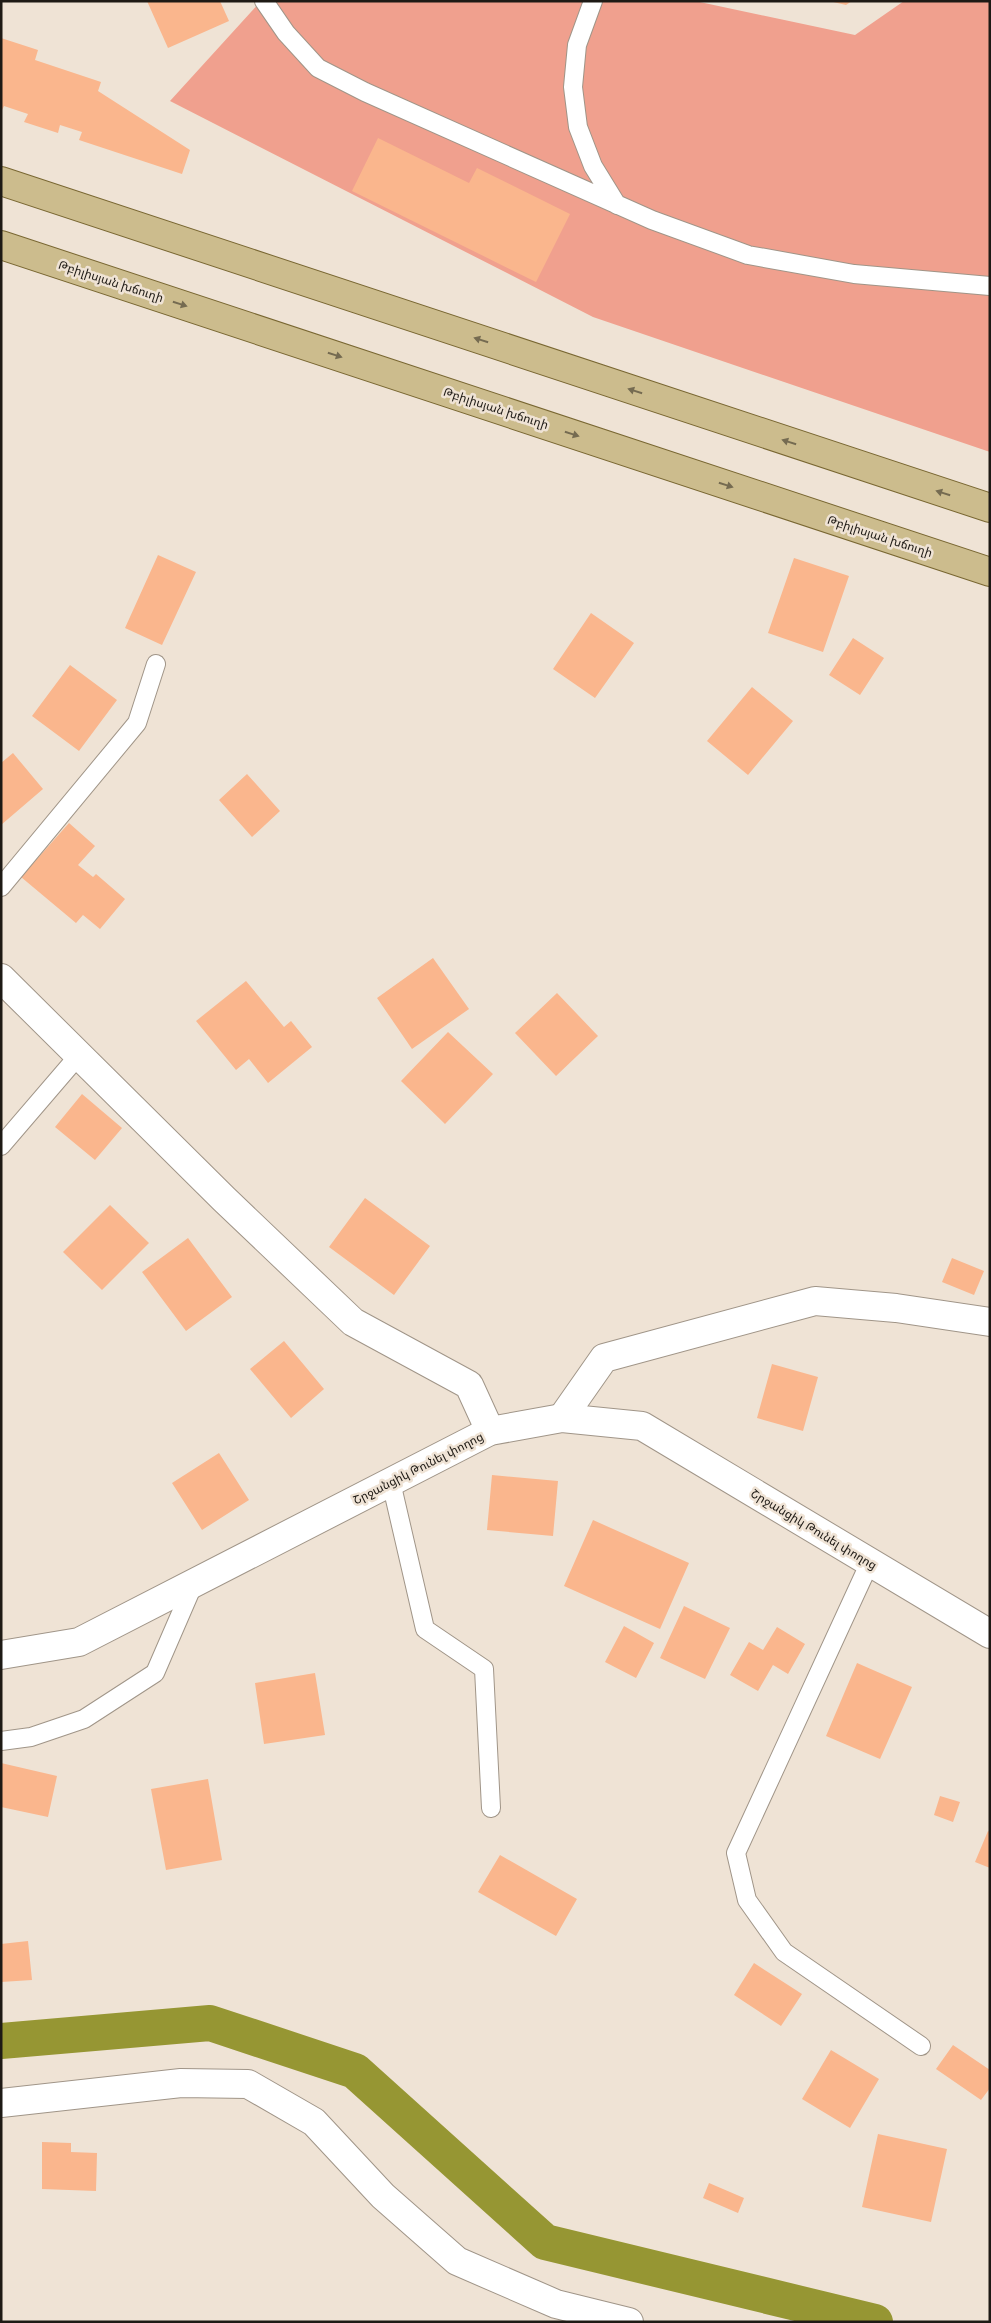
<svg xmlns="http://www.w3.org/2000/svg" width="991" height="2323" font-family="'IBM Plex Sans','Noto Sans Armenian',sans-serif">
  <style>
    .green { fill: #f0a08e }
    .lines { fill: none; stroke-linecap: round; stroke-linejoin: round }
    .canal { stroke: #969633; stroke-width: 36 }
    .building { fill: #fab68d }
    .service-casing { stroke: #a09588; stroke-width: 20 }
    .minor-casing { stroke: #a09588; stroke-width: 30 }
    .tertiary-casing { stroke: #a09588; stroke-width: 30 }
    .primary-casing { stroke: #796732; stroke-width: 30 }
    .service { stroke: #fff; stroke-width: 18 }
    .minor { stroke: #fff; stroke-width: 28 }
    .tertiary { stroke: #fff; stroke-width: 28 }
    .primary { stroke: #ccbc8d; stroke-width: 28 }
    .oneway { fill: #756b51 }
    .labels { text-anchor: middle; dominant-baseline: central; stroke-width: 5; stroke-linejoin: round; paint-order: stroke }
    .street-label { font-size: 12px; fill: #1e1a15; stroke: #efe3d5 }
  </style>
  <rect width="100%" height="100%" fill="#efe3d5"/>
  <!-- green -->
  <path class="green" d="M261 1H695L855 35 904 1H990V452L593 317 170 101Z"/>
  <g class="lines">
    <!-- canal -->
    <path class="canal" d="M1 2041 210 2023 355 2071 545 2242 875 2322"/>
  </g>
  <!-- building -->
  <path class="building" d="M147 1H220L229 21 168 48Z
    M829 1H852L846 5Z
    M1 38 38 50 35 60 101 82 98 91 190 150 182 174 79 140 82 132 60 125 58 133 24 122 28 114 4 106 1 112Z
    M378 138 469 183 477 168 570 214 536 282 352 191Z
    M158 555 196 572 162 645 125 628Z
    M794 558 849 576 823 652 768 633Z
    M591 613 634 643 595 698 553 669Z
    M853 638 884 658 860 695 829 675Z
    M70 665 117 700 79 751 32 716Z
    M752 687 793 721 748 775 707 741Z
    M13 753 43 789 1 825V763Z
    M247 774 280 811 252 837 219 800Z
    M69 823 95 846 78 865 93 877 96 874 125 899 100 929 83 915 76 923 21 877Z
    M433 958 469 1009 412 1049 377 998Z
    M246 981 284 1027 291 1021 312 1047 268 1083 249 1059 236 1070 196 1021Z
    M557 993 598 1036 556 1076 515 1033Z
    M448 1032 493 1074 445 1124 401 1081Z
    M82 1094 122 1128 95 1160 55 1127Z
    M365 1198 430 1246 394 1295 329 1247Z
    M110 1205 149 1243 102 1290 63 1252Z
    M188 1238 232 1297 186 1331 142 1272Z
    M952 1258 984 1271 974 1295 942 1282Z
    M284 1341 324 1389 291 1418 250 1369Z
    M772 1364 818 1377 803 1431 757 1418Z
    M219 1453 249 1500 202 1530 172 1483Z
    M492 1475 558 1481 553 1536 487 1530Z
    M593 1520 689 1563 660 1629 564 1586Z
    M684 1606 730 1628 705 1679 660 1658Z
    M624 1626 654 1643 636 1678 605 1662Z
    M777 1627 805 1644 788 1674 773 1665 758 1691 730 1675 749 1642 763 1650Z
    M857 1663 912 1687 880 1759 826 1736Z
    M315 1673 325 1735 264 1744 255 1683Z
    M1 1763 57 1776 48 1817 1 1807Z
    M208 1779 222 1860 166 1870 151 1789Z
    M940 1796 960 1802 953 1822 934 1815Z
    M988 1831 990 1832V1868L975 1862Z
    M500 1855 577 1899 556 1936 478 1892Z
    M28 1941 32 1980 1 1982V1944Z
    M754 1963 802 1994 781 2026 734 1995Z
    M953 2045 990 2070V2088L981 2100 936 2069Z
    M831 2050 879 2079 850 2128 802 2099Z
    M878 2134 947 2149 931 2222 862 2207Z
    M42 2142 71 2143V2152L97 2153 96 2191 42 2189Z
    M709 2183 744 2198 738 2213 703 2198Z"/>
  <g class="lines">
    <defs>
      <path id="service" d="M264 1 286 33 318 68 365 92 652 220 748 255 854 274 990 286
        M593 1 577 45 573 87 578 127 593 166 617 205
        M1 887 137 723 156 664
        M1 1146 79 1055
        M391 1482 425 1629 484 1669 491 1808
        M870 1562 736 1853 747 1900 784 1952 921 2046
        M1 1741 31 1737 84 1719 155 1673 194 1583"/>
      <path id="minor" d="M1 978 224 1199 353 1322 469 1385 490 1431
        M562 1418 604 1358 815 1301 896 1308 990 1322
        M1 2103 181 2083 248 2084 314 2122 383 2196 457 2261 556 2304 629 2322"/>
      <path id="tertiary" d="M1 1655 79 1642 490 1431 562 1418 642 1426 990 1634"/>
      <path id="primary" d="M1 181 990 508
        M1 245 990 572"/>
    </defs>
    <!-- service casing -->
    <use href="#service" class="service-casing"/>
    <!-- minor casing -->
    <use href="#minor" class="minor-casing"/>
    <!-- tertiary casing -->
    <use href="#tertiary" class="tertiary-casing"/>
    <!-- primary casing -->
    <use href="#primary" class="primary-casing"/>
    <!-- service -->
    <use href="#service" class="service"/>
    <!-- minor -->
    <use href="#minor" class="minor"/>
    <!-- tertiary -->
    <use href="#tertiary" class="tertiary"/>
    <!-- primary -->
    <use href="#primary" class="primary"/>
  </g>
  <!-- one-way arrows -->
  <defs><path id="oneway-solid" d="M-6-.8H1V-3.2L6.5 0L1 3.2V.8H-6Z" transform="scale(1.25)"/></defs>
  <g class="oneway">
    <use href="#oneway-solid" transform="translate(180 304) rotate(18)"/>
    <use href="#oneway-solid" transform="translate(481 340) rotate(-162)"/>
    <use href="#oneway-solid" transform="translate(335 355) rotate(18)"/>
    <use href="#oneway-solid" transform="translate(635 391) rotate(-162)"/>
    <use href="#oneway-solid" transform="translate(572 434) rotate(18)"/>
    <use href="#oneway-solid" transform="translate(789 442) rotate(-162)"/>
    <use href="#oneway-solid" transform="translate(726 485) rotate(18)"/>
    <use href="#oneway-solid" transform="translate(943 493) rotate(-162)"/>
  </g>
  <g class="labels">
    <!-- street labels -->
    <g class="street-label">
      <text transform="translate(111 281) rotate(18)">Թբիլիսյան խճուղի</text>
      <text transform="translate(496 408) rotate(18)">Թբիլիսյան խճուղի</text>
      <text transform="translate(880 536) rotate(18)">Թբիլիսյան խճուղի</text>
      <text transform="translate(418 1468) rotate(-27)">Շրջանցիկ Թունել փողոց</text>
      <text transform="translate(814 1529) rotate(31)">Շրջանցիկ Թունել փողոց</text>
    </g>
  </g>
  <!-- border -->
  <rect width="991" height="2323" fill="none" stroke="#1e1a15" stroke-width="5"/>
</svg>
